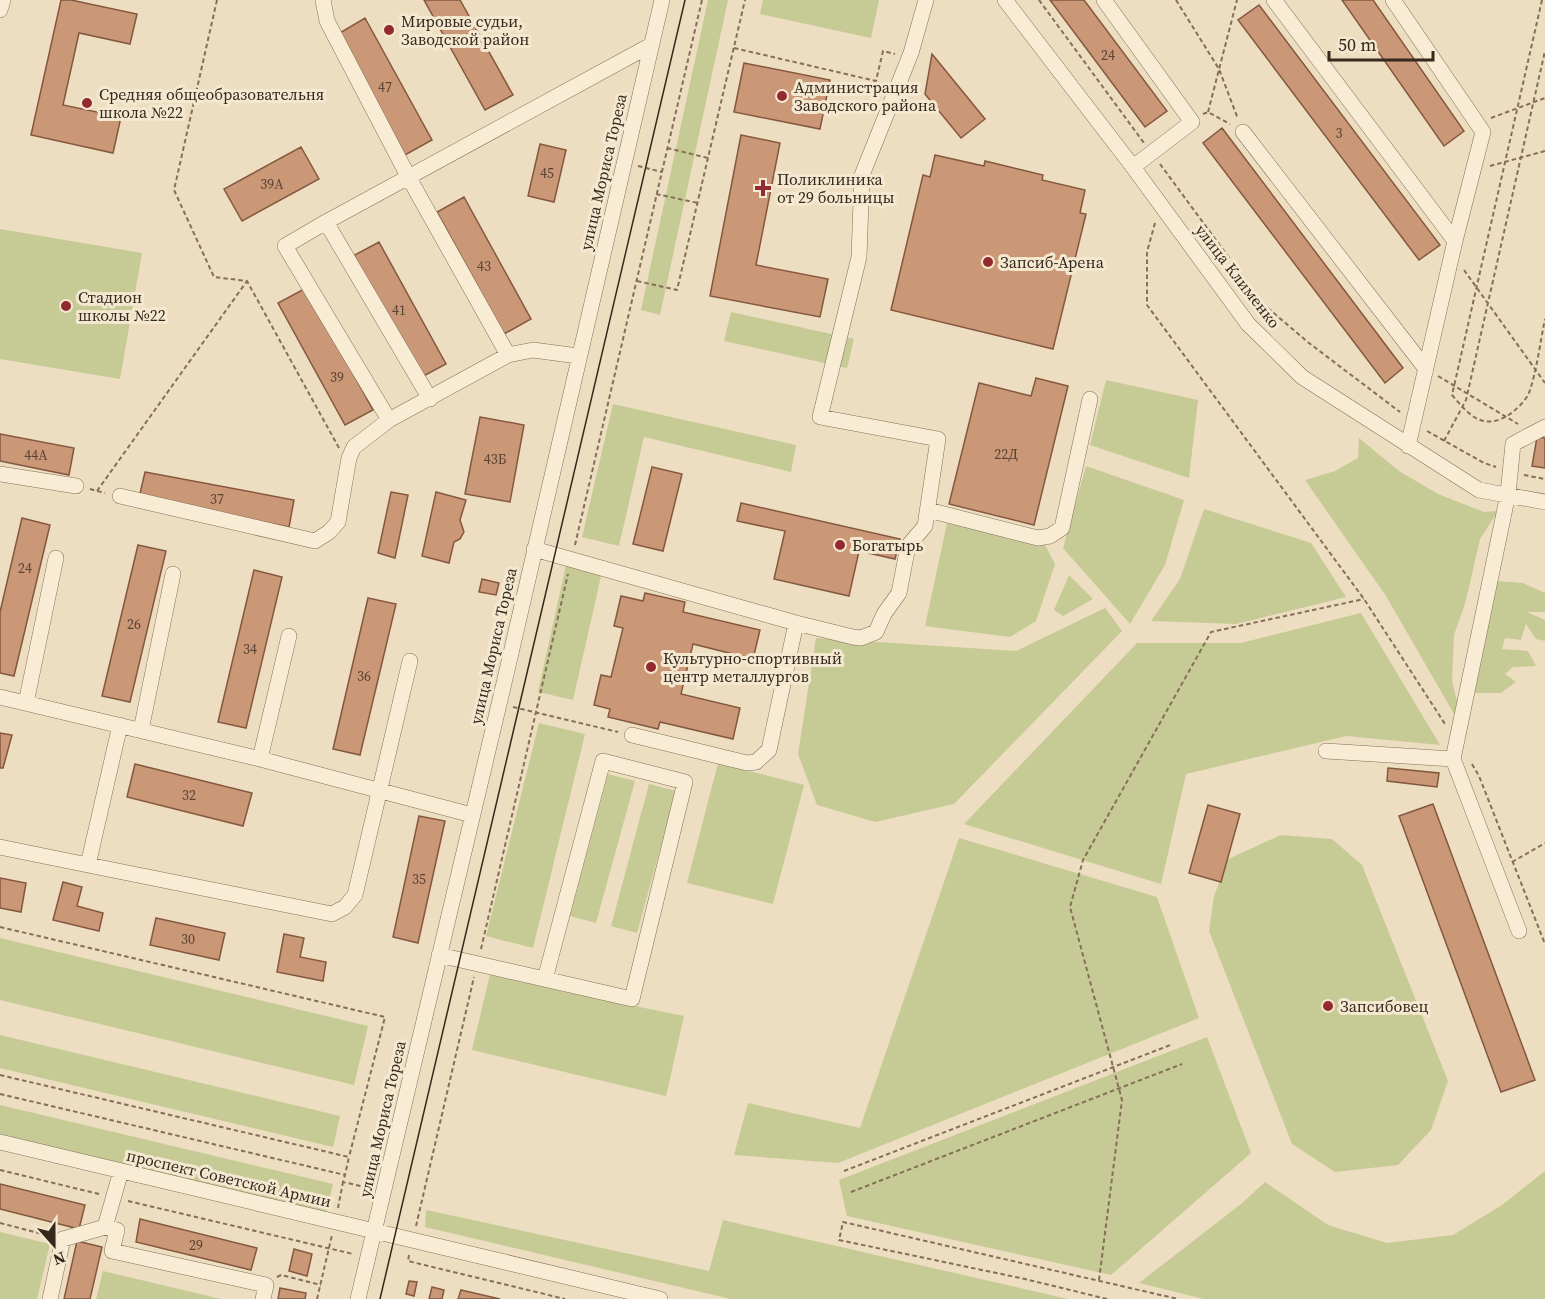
<svg xmlns="http://www.w3.org/2000/svg" width="1545" height="1299" font-family="'Source Serif 4',serif">
  <style>
    .green { fill: #c6ca95 }
    .building { fill: #ca9777; stroke: #84583f; stroke-width: 1.5 }
    .lines { fill: none; stroke-linecap: round; stroke-linejoin: round }
    .minor-casing { stroke: #866f59; stroke-width: 16 }
    .path { stroke: #866f59; stroke-width: 2; stroke-dasharray: 4.5 3; stroke-linecap: butt }
    .minor { stroke: #f8ecd4; stroke-width: 15 }
    .tram { stroke: #35281d; stroke-width: 1.5 }
    .poi-dot { fill: #932a2f; stroke: #f4e9d0; stroke-width: 2 }
    .labels { text-anchor: middle; dominant-baseline: central; stroke-width: 6; stroke-linejoin: round; paint-order: stroke }
    .number-label { font-size: 14px; fill: #5a4434 }
    .poi-label { font-size: 16px; fill: #35281d; stroke: #f4e9d0; text-anchor: start }
    .street-label { font-size: 16px; fill: #35281d; stroke: #f4e9d0 }
  </style>
  <rect width="100%" height="100%" fill="#eddec1"/>
  <!-- green -->
  <path class="green" d="M708 0H728L660 315 641 310Z
    M763 0H879L871 38 760 14Z
    M0 229 142 253 120 379 0 359Z
    M731 312 854 339 847 368 724 341Z
    M1106 380 1198 400 1189 478 1090 445Z
    M613 404 796 445 791 472 644 437 619 546 582 537Z
    M1359 438 1399 471 1438 494 1484 512 1498 511 1480 539 1465 604 1454 635 1452 681 1465 733 1386 596 1305 480 1335 471 1358 458Z
    M1086 466 1184 500 1165 565 1130 624 1063 548Z
    M1204 509 1311 543 1346 597 1236 624 1151 621 1180 579Z
    M947 523 1045 545 1055 564 1036 621 1010 637 925 626Z
    M566 565 602 572 573 700 538 692Z
    M1069 575 1093 599 1063 616 1054 610Z
    M1497 581 1523 583 1545 593V612H1527L1545 620V641L1536 639 1526 624 1521 640 1505 638 1502 649 1528 651 1536 666 1513 667 1505 674 1516 682 1501 693H1472Z
    M1105 608 1122 631 954 804 875 822 817 805 798 754 816 638 1016 651Z
    M1361 613 1440 745 1346 736 1186 774 1161 884 964 824 1137 643H1241Z
    M539 723 585 734 533 948 486 936Z
    M718 763 804 785 773 904 687 883Z
    M608 774 635 781 596 923 570 916Z
    M649 784 676 791 637 933 611 926Z
    M1281 835 1332 839 1362 865 1448 1081 1431 1130 1398 1165 1335 1172 1292 1144 1209 931 1214 896 1228 859Z
    M959 838 1157 897 1199 1018 838 1163 734 1155 748 1103 860 1128Z
    M0 938 368 1026 354 1085 0 1000Z
    M491 970 561 991 684 1016 666 1096 472 1050Z
    M0 1035 340 1116 333 1147 0 1068Z
    M1207 1037 1251 1153 1111 1275 847 1216 839 1180Z
    M0 1105 333 1184 326 1215 0 1138Z
    M1545 1171V1299H1204L1139 1283 1241 1204 1265 1182 1328 1225 1387 1243 1453 1235 1502 1205Z
    M426 1210 709 1271 723 1220 1068 1299H731L425 1227Z
    M0 1232 50 1244 37 1299H0Z
    M103 1271 221 1299H96Z"/>
  <!-- building -->
  <path class="building" d="M61 0H71L137 14 130 44 79 33 63 105 121 117 113 153 31 135Z
    M424 0H460L513 95 485 110Z
    M1050 0H1084L1167 111 1145 127Z
    M1342 0H1373L1464 131 1444 146Z
    M1259 5 1440 245 1419 260 1238 20Z
    M365 18 432 140 405 155 338 34Z
    M932 54 985 119 961 138 925 94Z
    M744 63 830 80 820 129 734 112Z
    M1222 128 1403 368 1385 383 1203 143Z
    M741 135 780 143 756 265 828 279 820 317 710 296Z
    M540 144 566 150 554 202 528 196Z
    M301 147 319 179 242 221 224 189Z
    M935 155 984 166 985 161 1043 175 1042 180 1085 190 1080 213 1086 214 1053 349 891 310 923 175 930 177Z
    M464 197 531 319 504 334 437 212Z
    M379 242 446 364 418 379 351 257Z
    M306 288 373 410 345 425 278 303Z
    M1036 378 1068 386 1034 525 949 504 979 383 1031 396Z
    M480 417 524 425 510 502 465 494Z
    M0 434 74 448 69 475 0 461Z
    M1537 437 1545 438V468L1532 466Z
    M652 467 682 474 663 551 633 544Z
    M145 472 294 500 289 527 139 498Z
    M391 492 408 495 395 558 378 553Z
    M436 492 466 500 460 520 464 532 460 539 454 542 449 563 422 556Z
    M741 503 900 539 895 559 859 551 849 596 774 579 785 531 737 521Z
    M22 518 50 525 14 676 0 673V612Z
    M138 545 166 551 130 702 102 696Z
    M254 570 282 577 246 728 218 722Z
    M482 579 499 583 496 595 479 592Z
    M645 593 685 602 683 612 760 630 753 659 693 644 681 694 740 708 733 739 660 722 658 729 608 717 610 709 594 705 601 675 611 677 623 628 614 626 621 596 643 601Z
    M368 598 396 604 360 755 333 749Z
    M0 733 12 735 3 768H0Z
    M135 764 252 793 243 826 127 797Z
    M1388 768 1439 773 1437 787 1387 781Z
    M1433 804 1535 1080 1501 1092 1399 816Z
    M1208 805 1240 814 1221 882 1189 873Z
    M419 816 445 821 418 943 393 937Z
    M0 878 26 883 21 912 0 908Z
    M63 882 82 887 77 906 103 913 99 931 53 920Z
    M156 918 225 933 219 960 150 945Z
    M284 934 304 938 300 957 326 962 323 981 277 972Z
    M0 1184 85 1205 79 1229 0 1209Z
    M140 1219 257 1248 251 1270 136 1242Z
    M77 1241 102 1247 90 1299H64Z
    M294 1249 312 1254 307 1276 289 1271Z
    M409 1281 417 1282 414 1296 406 1294Z
    M432 1287 444 1290 442 1299H429Z
    M280 1288 306 1293 305 1299H278Z
    M461 1290 500 1299H458Z"/>
  <g class="lines">
    <defs>
      <path id="minor" d="M323 0 327 21 409 178 508 355
        M1005 0 1133 167 1248 324 1302 377 1479 490 1545 502
        M1104 0 1192 122 1133 167
        M1274 0 1455 241
        M1393 0 1483 132 1455 241 1408 446
        M0 10 3 0
        M1243 132 1426 369
        M326 222 430 399
        M389 420 285 246 326 222 651 45
        M0 474 76 486
        M120 496 315 541 329 532 338 522 349 458 354 447 389 420 508 355 533 350 578 356
        M928 510 1038 538 1050 536 1062 528 1090 399
        M534 549 796 623 853 637 861 638 876 632 884 614 899 593 908 546 925 526 938 439 820 417 859 257 862 175 911 53 926 0
        M0 697 260 759 472 815
        M26 703 56 558
        M120 725 88 865 332 914 345 907 355 895 410 661
        M141 730 173 574
        M632 735 747 763 756 762 769 750 796 623
        M1326 751 1453 759
        M260 759 289 636
        M0 847 88 865
        M1519 931 1453 759 1508 494 1513 444 1545 427
        M439 955 632 999 685 782 603 761 545 979
        M0 1142 660 1299
        M105 1227 117 1230 112 1251 266 1285 263 1299
        M50 1299 63 1239 105 1227 121 1171
        M358 1299 505 679 662 0"/>
    </defs>
    <!-- minor casing -->
    <use href="#minor" class="minor-casing"/>
    <!-- path -->
    <path class="path" d="M217 0 174 190 214 277 247 281 339 448
      M1039 0 1144 143
      M1176 0 1219 69 1238 119
      M1542 0 1452 395C1469 415 1483 432 1510 414 1516 410 1526 400 1529 393 1537 370 1540 343 1545 319
      M734 48 876 81 883 51 895 54
      M1208 112 1237 0
      M1203 114 1208 112 1230 124
      M1491 118 1545 98
      M667 148 708 158
      M1160 164 1263 304 1309 343 1400 412
      M638 166 662 172
      M1490 166 1545 151
      M656 194 698 203
      M1155 223 1147 252V305L1364 599 1445 724
      M1464 270 1545 383
      M637 281 677 290 745 0
      M1438 376 1518 424
      M1427 431 1484 463 1496 467
      M1444 441 1466 400 1545 51
      M1524 475 1545 479
      M90 489 105 493
      M97 491 247 281
      M575 545 702 0
      M513 707 618 732
      M1472 764 1479 776 1545 944
      M1512 862 1545 843
      M0 927 385 1017 349 1157
      M481 949 568 574
      M0 1075 349 1157 345 1175
      M0 1094 345 1175 343 1182 369 1188
      M0 1170 99 1194
      M844 1171 1173 1044
      M851 1192 1182 1064
      M128 1201 353 1254
      M338 1208 343 1182
      M0 1223 50 1236
      M416 1226 474 977
      M409 1255 408 1261 565 1299
      M277 1277 281 1275 321 1285
      M1099 1280 1122 1100 1070 907 1083 860 1211 632 1364 599
      M317 1299 332 1235
      M1107 1299 1025 1279 839 1240 843 1222 1178 1299"/>
    <!-- minor -->
    <use href="#minor" class="minor"/>
    <!-- tram -->
    <path class="tram" d="M380 1299 685 0"/>
  </g>
  <!-- markers -->
  <g class="poi-dot">
    <circle cx="389" cy="30" r="6"/>
    <circle cx="782" cy="96" r="6"/>
    <circle cx="87" cy="103" r="6"/>
    <path d="M760 179h6v6h6v6h-6v6h-6v-6h-6v-6h6z"/>
    <circle cx="988" cy="262" r="6"/>
    <circle cx="66" cy="306" r="6"/>
    <circle cx="840" cy="545" r="6"/>
    <circle cx="651" cy="667" r="6"/>
    <circle cx="1328" cy="1006" r="6"/>
  </g>
  <g class="labels">
    <!-- number labels -->
    <g class="number-label">
      <text x="1108" y="55">24</text>
      <text x="385" y="87">47</text>
      <text x="1339" y="133">3</text>
      <text x="547" y="173">45</text>
      <text x="272" y="184">39А</text>
      <text x="484" y="266">43</text>
      <text x="399" y="310">41</text>
      <text x="337" y="377">39</text>
      <text x="1006" y="454">22Д</text>
      <text x="36" y="455">44А</text>
      <text x="495" y="459">43Б</text>
      <text x="217" y="499">37</text>
      <text x="25" y="568">24</text>
      <text x="134" y="624">26</text>
      <text x="250" y="649">34</text>
      <text x="364" y="676">36</text>
      <text x="189" y="795">32</text>
      <text x="419" y="879">35</text>
      <text x="188" y="939">30</text>
      <text x="196" y="1245">29</text>
    </g>
    <!-- poi labels -->
    <g class="poi-label">
      <text x="401" y="21">Мировые судьи,<tspan x="401" dy="18">Заводской район</tspan></text>
      <text x="794" y="87">Администрация<tspan x="794" dy="18">Заводского района</tspan></text>
      <text x="99" y="94">Средняя общеобразовательня<tspan x="99" dy="18">школа №22</tspan></text>
      <text x="777" y="179">Поликлиника<tspan x="777" dy="18">от 29 больницы</tspan></text>
      <text x="1000" y="262">Запсиб-Арена</text>
      <text x="78" y="297">Стадион<tspan x="78" dy="18">школы №22</tspan></text>
      <text x="852" y="545">Богатырь</text>
      <text x="663" y="658">Культурно-спортивный<tspan x="663" dy="18">центр металлургов</tspan></text>
      <text x="1340" y="1006">Запсибовец</text>
    </g>
    <!-- street labels -->
    <g class="street-label">
      <text transform="translate(603 172) rotate(-77)">улица Мориса Тореза</text>
      <text transform="translate(1238 276) rotate(52)">улица Клименко</text>
      <text transform="translate(493 646) rotate(-77)">улица Мориса Тореза</text>
      <text transform="translate(382 1119) rotate(-77)">улица Мориса Тореза</text>
      <text transform="translate(229 1178) rotate(13)">проспект Советской Армии</text>
    </g>
  </g>
  <!-- north arrow -->
  <g transform="translate(54 1245) rotate(159)" stroke="#f4e9d0" stroke-width="4.5" paint-order="stroke">
  <path d="M0-4.5L10 22L0 15L-10 22Z" fill="#35281d"/>
  <text y="-9" font-size="16" font-weight="bold" text-anchor="middle" fill="#35281d">N</text>
  </g>
  <!-- scale -->
  <path d="M1329 51v9h104v-9" fill="none" stroke="#35281d" stroke-width="3"/>
  <text x="1338" y="51" font-size="18" fill="#35281d" stroke="#f4e9d0" stroke-width="4.5" paint-order="stroke">50 m</text>
</svg>
